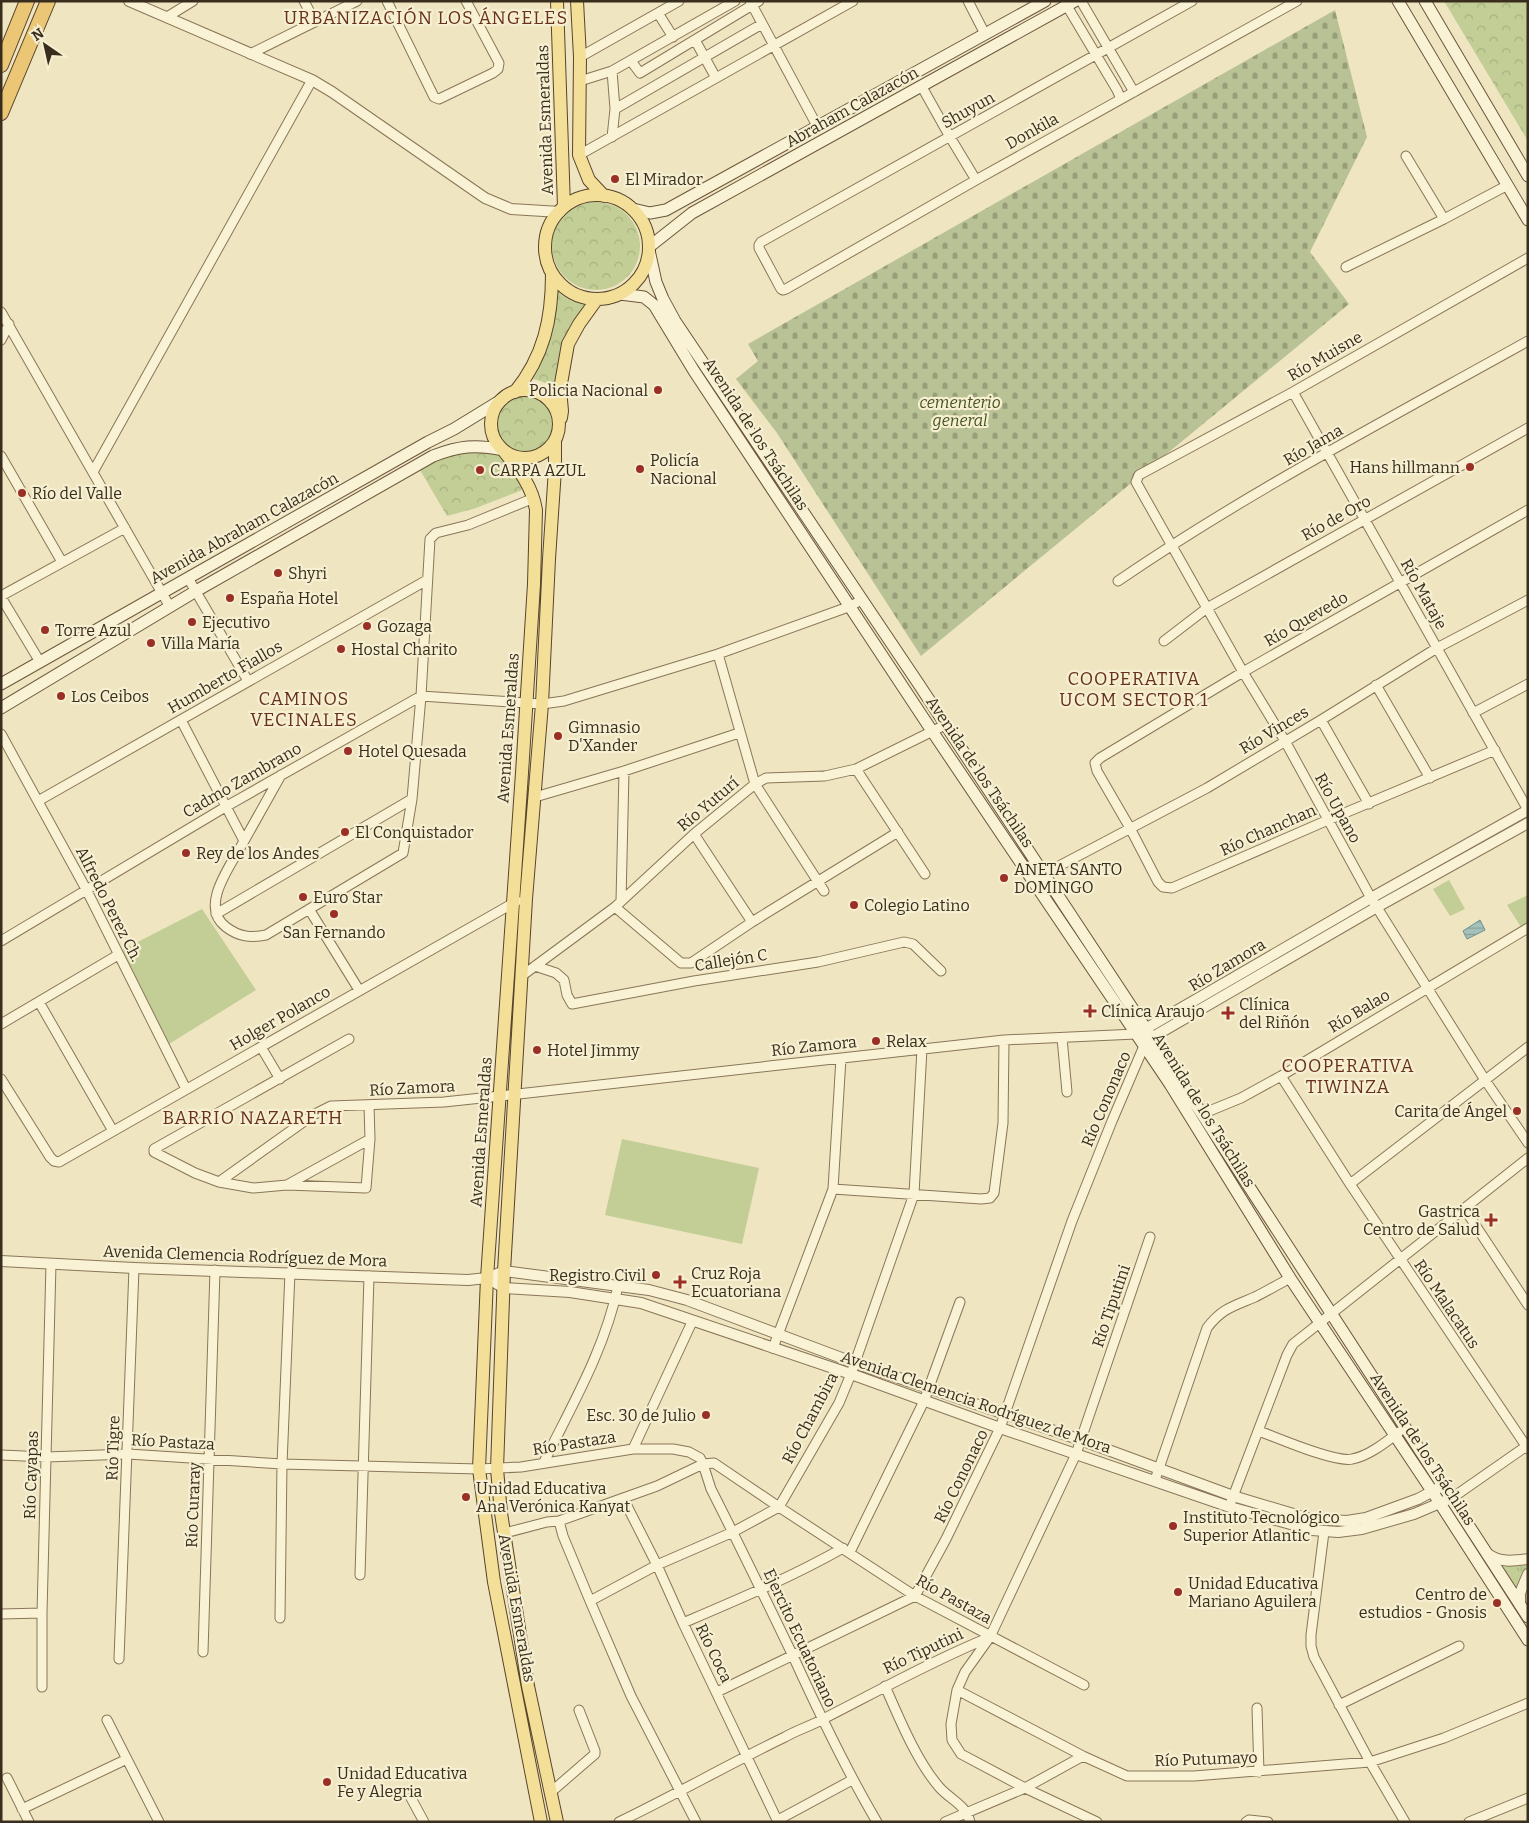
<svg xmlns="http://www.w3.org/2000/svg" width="1529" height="1823" font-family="Bitter,serif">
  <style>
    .grass { fill: url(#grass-tufts) }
    .forest { fill: url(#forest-crowns) }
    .cemetery { fill: url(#cemetery-stones) }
    .garden { fill: #c2ce95 }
    .water { fill: url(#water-rules); stroke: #6b908a }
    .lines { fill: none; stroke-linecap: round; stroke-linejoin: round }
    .minor-casing { stroke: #897658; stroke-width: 11 }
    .tertiary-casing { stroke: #897658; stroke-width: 12 }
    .secondary-casing { stroke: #6b573b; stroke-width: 13 }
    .primary-casing { stroke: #57442d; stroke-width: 14 }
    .trunk-casing { stroke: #57442d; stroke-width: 16 }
    .minor { stroke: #faf2d5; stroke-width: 9 }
    .tertiary { stroke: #faf2d5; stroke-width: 10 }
    .secondary { stroke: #faf2d5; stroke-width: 11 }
    .primary { stroke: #f4df98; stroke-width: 12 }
    .trunk { stroke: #ebc674; stroke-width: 14 }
    .poi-dot { fill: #9a2f26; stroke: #f6efd1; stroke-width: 2 }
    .labels { text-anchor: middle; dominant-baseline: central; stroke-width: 4.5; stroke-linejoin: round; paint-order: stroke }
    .street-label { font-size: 16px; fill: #392d1d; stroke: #f6efd1 }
    .poi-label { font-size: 16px; fill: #392d1d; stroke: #f6efd1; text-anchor: start }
    .park-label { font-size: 16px; font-style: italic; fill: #455623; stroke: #f6efd1 }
    .neighbourhood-label { font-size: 18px; letter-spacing: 1px; fill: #67311b; stroke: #f6efd1 }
  </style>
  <defs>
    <pattern id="grass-tufts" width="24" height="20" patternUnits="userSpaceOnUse" patternTransform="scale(1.25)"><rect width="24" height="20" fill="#c2ce95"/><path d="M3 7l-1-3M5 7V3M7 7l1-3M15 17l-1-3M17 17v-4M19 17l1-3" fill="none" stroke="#a7b180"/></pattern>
    <pattern id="forest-crowns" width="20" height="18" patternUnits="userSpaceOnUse" patternTransform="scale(1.25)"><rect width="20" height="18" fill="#c2ce95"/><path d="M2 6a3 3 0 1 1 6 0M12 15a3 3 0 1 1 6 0" fill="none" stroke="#a7b180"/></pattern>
    <pattern id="cemetery-stones" width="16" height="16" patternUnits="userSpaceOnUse" patternTransform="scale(1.25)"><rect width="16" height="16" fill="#b9c295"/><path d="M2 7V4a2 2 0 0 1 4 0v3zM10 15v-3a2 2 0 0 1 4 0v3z" fill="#979e79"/></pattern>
    <pattern id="water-rules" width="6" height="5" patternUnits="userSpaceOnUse" patternTransform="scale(1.25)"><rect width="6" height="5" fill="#a4c2bb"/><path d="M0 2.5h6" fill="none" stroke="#879e97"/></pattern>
  </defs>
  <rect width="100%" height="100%" fill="#efe5c1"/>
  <!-- grass -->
  <path class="grass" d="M1528 1562V1565L1516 1588 1503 1567Z"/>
  <!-- forest -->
  <path class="forest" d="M1444 1H1528V141Z
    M552 246a44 44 0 1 1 88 0a44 44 0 1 1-88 0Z
    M558 289 560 294 572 301 587 302 566 334 560 350 554 391C547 381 536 379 525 378L555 316Z
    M497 424a28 28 0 1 1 56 0a28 28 0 1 1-56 0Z
    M452 452C464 452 481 449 493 453 507 458 517 477 522 490L476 508 447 516 420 470Z"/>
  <!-- cemetery -->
  <path class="cemetery" d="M1335 10 1367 137 1310 252 1349 304 921 656 777 433 736 379 758 361 748 344Z"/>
  <!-- garden -->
  <path class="garden" d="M1449 880 1465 909 1450 916 1433 889Z
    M1528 895V923L1521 927 1507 905Z
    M202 909 256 990 169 1044 122 950Z
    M622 1139 759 1168 742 1244 605 1215Z"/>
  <!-- water -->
  <path class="water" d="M1480 920 1485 930 1467 939 1463 931Z"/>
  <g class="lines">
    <defs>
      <path id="minor" d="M304 1 315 22
        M387 1 434 97 439 99 493 73 498 69 499 63 466 1
        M750 1 815 122
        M968 1 985 34
        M1081 1 1134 92
        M1192 1 761 242 759 245V248L781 289 783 290 786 289 976 180 1297 1
        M1067 6 1117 90 1121 99
        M658 13 673 37
        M167 17 193 1
        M695 40 716 78
        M250 54 357 1
        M580 57 679 1
        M631 61 640 73 759 1
        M612 71 615 109
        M580 81 612 71 735 1
        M922 87 950 137 976 180
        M612 137 615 109 762 24
        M579 155 853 1
        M1406 156 1444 219
        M1528 258 1293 392 1139 475 1136 482 1243 672 1285 741 1371 898 1485 1080 1528 1143
        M1346 267 1444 219 1506 186
        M1 312 170 607
        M1 340 9 324
        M1293 392 1528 810
        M1 456 62 562
        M93 472 312 80
        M188 578 248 681
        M1118 581C1248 492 1390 418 1528 341
        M1 596 125 528
        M1 597 40 662
        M1164 641 1207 608 1528 428
        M718 654 755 784 824 891
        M1376 685 1430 778
        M1473 713 1528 684
        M181 720 244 841C232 864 198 906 226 927 239 937 251 938 266 935L403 853 412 799 421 696 430 539 436 533 468 525 534 498
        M1321 720 1369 804
        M1 734 86 889 186 1089
        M1495 750 1328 820 1172 888 1163 887 1158 882 1130 828 1097 771 1095 763 1100 758 1243 672 1528 510
        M856 769 925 874
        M535 797 624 771 739 733
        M38 801 427 580
        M694 834 752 922
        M244 841 281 775
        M1040 876 1207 788 1321 720 1437 648 1528 600
        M621 901 624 771
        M615 907 681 963H691L752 922 898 832
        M309 909 359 990
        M216 914 412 799
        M1 941 227 806 421 696 542 704 564 701 718 654 851 606 861 600
        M535 966 556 973 564 980 567 995 572 1004 694 981 818 962 904 942 913 944 941 971
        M523 975 615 907 694 834 755 784 766 778 825 776 856 769 945 725
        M39 1002 113 1131
        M1 1024 118 955
        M1062 1038 1067 1092
        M349 1039 154 1149V1152L195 1173 219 1182 253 1188 287 1185 366 1188 370 1139 369 1105
        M261 1047 280 1079
        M1281 1076 1350 1184 1528 1449
        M1 1079 50 1157 54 1161 59 1162 517 901
        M1202 1114 1241 1098 1281 1076 1528 928
        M219 1182 313 1115 331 1106 444 1102 500 1096 1004 1040 1136 1034
        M1350 1184 1528 1047
        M287 1185 370 1139
        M833 1189 981 1199 990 1198 994 1193 1003 1123 1004 1040
        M1464 1208 1528 1305
        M773 1348 833 1189 841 1058
        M1259 1431C1278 1438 1335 1463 1352 1459 1369 1456 1386 1442 1399 1432
        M633 1449 692 1322
        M1 1455 47 1457 128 1454 282 1464 479 1469 521 1467 633 1449H673L689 1452 700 1458 703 1464 714 1463 779 1507 915 1596 1084 1685
        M544 1462C572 1405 605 1349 618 1286
        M1155 1480 1207 1328C1222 1308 1234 1306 1255 1297 1267 1291 1279 1284 1290 1278
        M623 1498 657 1565 683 1623 778 1822
        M1452 1498 1528 1445
        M1231 1502 1287 1355 1293 1344 1528 1158
        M559 1521 563 1536 590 1601 631 1696 696 1822
        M1324 1532 1311 1635V1646L1314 1657 1370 1762 1405 1822
        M505 1533 547 1522 559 1521 657 1486 703 1464 711 1489C739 1544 766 1600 793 1656 819 1713 845 1768 877 1822
        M850 1552 924 1401 960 1302
        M360 1575 369 1276
        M590 1601 657 1565 733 1532 779 1507 839 1403 851 1374 914 1194 922 1049
        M1 1614 42 1613
        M280 1618 282 1464 290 1272
        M683 1623C737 1600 792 1577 843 1548
        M203 1652 215 1270
        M119 1659 134 1268
        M885 1686C899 1718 917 1762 940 1788 951 1800 966 1805 970 1822
        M42 1687V1613L51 1264
        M957 1690 1083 1756 1127 1776H1194L1370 1762 1444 1738 1528 1703
        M717 1692 915 1596 946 1539 1000 1428 1072 1221 1112 1121 1144 1046
        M1339 1705 1459 1646
        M1257 1708 1259 1772
        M107 1720 159 1822
        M7 1778 29 1822
        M551 1792 595 1754V1751L579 1710
        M411 1798 424 1822
        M22 1809 127 1759
        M778 1820 852 1780
        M619 1822C675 1795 729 1764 785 1737 797 1730 811 1726 823 1719 878 1691 932 1661 990 1637
        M945 1822 1025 1788 1083 1756
        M1097 1822 1025 1788 961 1754 952 1740 951 1724 957 1690 965 1672 990 1637 1076 1454 1150 1237
        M1246 1822 1249 1820 1268 1822
        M1469 1822 1528 1798"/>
      <path id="tertiary" d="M129 1 312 80 332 92 485 198 511 209 560 212
        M1140 1032 1371 898 1528 810
        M1148 1042 1151 1038 1377 907 1528 823
        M1 1261 134 1268 468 1280 487 1278 504 1271 649 1290 687 1300 855 1363 1081 1440 1233 1496 1310 1519 1347 1521 1366 1518 1418 1499 1444 1485
        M487 1278 504 1288 570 1292 641 1303 851 1374 1000 1428 1230 1507 1312 1530 1338 1532 1362 1529 1414 1514 1447 1500
        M1488 1554C1500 1563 1513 1561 1528 1559
        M1520 1605V1593L1528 1574"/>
      <path id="secondary" d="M1398 1 1528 220
        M1425 1 1528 176
        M633 209 650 213 666 210 1045 1
        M649 247 692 213 1075 1
        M649 250 656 282 663 299 675 321 918 683 1202 1114 1528 1617
        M620 294 644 297 654 305 694 371 932 731 1170 1084 1290 1278 1432 1491 1528 1640
        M1 684 428 442 454 429 503 399
        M1 708 196 591 433 456C459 446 476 444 503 450"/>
      <path id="primary" d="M557 1 564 207
        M577 1 580 57 579 155 589 180 604 196
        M545 247a52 52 0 1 1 104 0a52 52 0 1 1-104 0Z
        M491 424a34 34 0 1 1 68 0a34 34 0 1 1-68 0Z
        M515 392C544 356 552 319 552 274
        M561 418 562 411 560 389 568 344 579 324 597 299
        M555 440V469L549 559 542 704 526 899 504 1271 497 1469 501 1513 528 1686 557 1822
        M503 450C518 469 532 485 536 510L534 584 522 773 487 1278 479 1469 494 1582 541 1822"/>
      <path id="trunk" d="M1 65 27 1
        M1 113 48 1"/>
    </defs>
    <!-- minor casing -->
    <use href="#minor" class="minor-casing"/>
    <!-- tertiary casing -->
    <use href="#tertiary" class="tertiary-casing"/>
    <!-- secondary casing -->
    <use href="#secondary" class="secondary-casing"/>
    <!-- primary casing -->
    <use href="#primary" class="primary-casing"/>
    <!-- trunk casing -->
    <use href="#trunk" class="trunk-casing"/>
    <!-- minor -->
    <use href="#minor" class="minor"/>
    <!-- tertiary -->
    <use href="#tertiary" class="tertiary"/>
    <!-- secondary -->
    <use href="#secondary" class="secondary"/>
    <!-- primary -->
    <use href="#primary" class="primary"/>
    <!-- trunk -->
    <use href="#trunk" class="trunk"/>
  </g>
  <!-- markers -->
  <g class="poi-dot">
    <circle cx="615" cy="179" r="5"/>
    <circle cx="658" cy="390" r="5"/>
    <circle cx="1470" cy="467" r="5"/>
    <circle cx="640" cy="469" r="5"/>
    <circle cx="480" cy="470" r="5"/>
    <circle cx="22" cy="493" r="5"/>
    <circle cx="278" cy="573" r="5"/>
    <circle cx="230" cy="598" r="5"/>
    <circle cx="192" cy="622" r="5"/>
    <circle cx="367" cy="626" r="5"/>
    <circle cx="45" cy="630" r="5"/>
    <circle cx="151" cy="643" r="5"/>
    <circle cx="341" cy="649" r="5"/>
    <circle cx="61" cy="696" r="5"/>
    <circle cx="558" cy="736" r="5"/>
    <circle cx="348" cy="751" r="5"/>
    <circle cx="345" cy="832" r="5"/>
    <circle cx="186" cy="853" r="5"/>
    <circle cx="1004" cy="878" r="5"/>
    <circle cx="303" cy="897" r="5"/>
    <circle cx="854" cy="905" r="5"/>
    <circle cx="334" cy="914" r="5"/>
    <path d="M1087.5 1003.5h5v5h5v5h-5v5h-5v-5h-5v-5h5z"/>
    <path d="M1225.5 1005.5h5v5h5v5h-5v5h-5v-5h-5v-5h5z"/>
    <circle cx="876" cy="1041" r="5"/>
    <circle cx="537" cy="1050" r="5"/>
    <circle cx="1517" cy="1111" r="5"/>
    <path d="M1488.5 1212.5h5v5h5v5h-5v5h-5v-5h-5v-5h5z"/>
    <circle cx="656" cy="1275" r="5"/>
    <path d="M677.5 1274.5h5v5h5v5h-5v5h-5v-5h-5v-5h5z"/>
    <circle cx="706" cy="1415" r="5"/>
    <circle cx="466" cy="1497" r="5"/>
    <circle cx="1173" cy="1526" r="5"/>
    <circle cx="1178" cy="1592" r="5"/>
    <circle cx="1497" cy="1603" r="5"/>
    <circle cx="327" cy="1782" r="5"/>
  </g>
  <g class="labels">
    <!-- street labels -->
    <g class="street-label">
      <text transform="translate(852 107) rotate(-29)">Abraham Calazacón</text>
      <text transform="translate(968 110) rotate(-29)">Shuyun</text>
      <text transform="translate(545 120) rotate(-92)">Avenida Esmeraldas</text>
      <text transform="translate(1032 131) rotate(-29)">Donkila</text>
      <text transform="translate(1325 356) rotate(-30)">Río Muisne</text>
      <text transform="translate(756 434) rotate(57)">Avenida de los Tsáchilas</text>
      <text transform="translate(1313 445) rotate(-30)">Río Jama</text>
      <text transform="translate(1336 518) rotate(-29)">Río de Oro</text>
      <text transform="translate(244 528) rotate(-29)">Avenida Abraham Calazacón</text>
      <text transform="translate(1424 594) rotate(61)">Río Mataje</text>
      <text transform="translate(1306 619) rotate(-30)">Río Quevedo</text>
      <text transform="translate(225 677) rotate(-30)">Humberto Fiallos</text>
      <text transform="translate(508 728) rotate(-86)">Avenida Esmeraldas</text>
      <text transform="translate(1274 730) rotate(-31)">Río Vinces</text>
      <text transform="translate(980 772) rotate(56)">Avenida de los Tsáchilas</text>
      <text transform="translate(242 780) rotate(-30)">Cadmo Zambrano</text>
      <text transform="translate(708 804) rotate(-40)">Río Yuturí</text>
      <text transform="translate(1338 808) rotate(61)">Río Upano</text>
      <text transform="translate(1268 830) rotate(-24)">Río Chanchan</text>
      <text transform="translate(109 904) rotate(63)">Alfredo Perez Ch.</text>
      <text transform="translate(731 960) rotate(-9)">Callejón C</text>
      <text transform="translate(1227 965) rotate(-31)">Río Zamora</text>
      <text transform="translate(1359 1011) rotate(-31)">Río Balao</text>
      <text transform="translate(280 1018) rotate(-30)">Holger Polanco</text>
      <text transform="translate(814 1046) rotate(-6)">Río Zamora</text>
      <text transform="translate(412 1088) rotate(-3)">Río Zamora</text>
      <text transform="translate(1106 1099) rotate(-67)">Río Cononaco</text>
      <text transform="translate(1204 1110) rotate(58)">Avenida de los Tsáchilas</text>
      <text transform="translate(481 1132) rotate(-86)">Avenida Esmeraldas</text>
      <text transform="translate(245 1256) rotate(2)">Avenida Clemencia Rodríguez de Mora</text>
      <text transform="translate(1447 1304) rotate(56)">Río Malacatus</text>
      <text transform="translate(1111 1306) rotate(-71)">Río Tiputini</text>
      <text transform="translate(976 1402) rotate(19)">Avenida Clemencia Rodríguez de Mora</text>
      <text transform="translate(810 1418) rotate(-62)">Río Chambira</text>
      <text transform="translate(173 1442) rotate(3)">Río Pastaza</text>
      <text transform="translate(574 1443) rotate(-9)">Río Pastaza</text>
      <text transform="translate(113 1448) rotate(-88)">Río Tigre</text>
      <text transform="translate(1423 1449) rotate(57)">Avenida de los Tsáchilas</text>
      <text transform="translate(31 1475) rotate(-88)">Río Cayapas</text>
      <text transform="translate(961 1476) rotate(-64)">Río Cononaco</text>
      <text transform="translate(193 1505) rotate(-88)">Río Curaray</text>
      <text transform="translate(954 1599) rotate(29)">Río Pastaza</text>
      <text transform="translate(517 1608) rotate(80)">Avenida Esmeraldas</text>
      <text transform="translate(800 1638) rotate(65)">Ejercito Ecuatoriano</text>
      <text transform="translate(923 1651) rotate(-25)">Río Tiputini</text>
      <text transform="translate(714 1653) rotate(64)">Río Coca</text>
      <text transform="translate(1206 1759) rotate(-2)">Río Putumayo</text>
    </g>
    <!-- poi labels -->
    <g class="poi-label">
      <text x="625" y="179">El Mirador</text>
      <text x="648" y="390" text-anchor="end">Policia Nacional</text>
      <text x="650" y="460">Policía<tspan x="650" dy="18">Nacional</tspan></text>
      <text x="1460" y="467" text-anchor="end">Hans hillmann</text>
      <text x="490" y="470">CARPA AZUL</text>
      <text x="32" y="493">Río del Valle</text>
      <text x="288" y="573">Shyri</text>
      <text x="240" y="598">España Hotel</text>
      <text x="202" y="622">Ejecutivo</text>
      <text x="377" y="626">Gozaga</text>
      <text x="55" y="630">Torre Azul</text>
      <text x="161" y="643">Villa María</text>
      <text x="351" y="649">Hostal Charito</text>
      <text x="71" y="696">Los Ceibos</text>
      <text x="568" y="727">Gimnasio<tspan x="568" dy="18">D'Xander</tspan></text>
      <text x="358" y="751">Hotel Quesada</text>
      <text x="355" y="832">El Conquistador</text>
      <text x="196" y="853">Rey de los Andes</text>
      <text x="1014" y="869">ANETA SANTO<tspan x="1014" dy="18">DOMINGO</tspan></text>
      <text x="313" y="897">Euro Star</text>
      <text x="864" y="905">Colegio Latino</text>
      <text x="334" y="932" text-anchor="middle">San Fernando</text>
      <text x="1239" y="1004">Clínica<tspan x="1239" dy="18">del Riñón</tspan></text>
      <text x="1101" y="1011">Clínica Araujo</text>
      <text x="886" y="1041">Relax</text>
      <text x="547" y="1050">Hotel Jimmy</text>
      <text x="1507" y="1111" text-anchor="end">Carita de Ángel</text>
      <text x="1480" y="1211" text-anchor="end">Gastrica<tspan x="1480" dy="18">Centro de Salud</tspan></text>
      <text x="691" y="1273">Cruz Roja<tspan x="691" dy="18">Ecuatoriana</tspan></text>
      <text x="646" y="1275" text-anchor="end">Registro Civil</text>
      <text x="696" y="1415" text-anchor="end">Esc. 30 de Julio</text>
      <text x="476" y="1488">Unidad Educativa<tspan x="476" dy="18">Ana Verónica Kanyat</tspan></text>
      <text x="1183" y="1517">Instituto Tecnológico<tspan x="1183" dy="18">Superior Atlantic</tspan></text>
      <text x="1188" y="1583">Unidad Educativa<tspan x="1188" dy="18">Mariano Aguilera</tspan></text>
      <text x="1487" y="1594" text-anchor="end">Centro de<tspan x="1487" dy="18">estudios - Gnosis</tspan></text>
      <text x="337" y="1773">Unidad Educativa<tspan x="337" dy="18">Fe y Alegria</tspan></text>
    </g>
    <!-- park labels -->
    <g class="park-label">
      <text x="960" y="402">cementerio<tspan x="960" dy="18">general</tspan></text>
    </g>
    <!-- neighbourhood labels -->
    <g class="neighbourhood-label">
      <text x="426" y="18">URBANIZACIÓN LOS ÁNGELES</text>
      <text x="1134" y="679">COOPERATIVA<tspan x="1134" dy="21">UCOM SECTOR 1</tspan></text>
      <text x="304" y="699">CAMINOS<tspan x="304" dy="21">VECINALES</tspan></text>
      <text x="1348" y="1066">COOPERATIVA<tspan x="1348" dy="21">TIWINZA</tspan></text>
      <text x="253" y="1118">BARRIO NAZARETH</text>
    </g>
  </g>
  <!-- border -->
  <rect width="1529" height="1823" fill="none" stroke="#392d1d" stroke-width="5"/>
  <!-- north arrow -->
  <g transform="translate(45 45) rotate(326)" stroke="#f6efd1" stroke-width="4" paint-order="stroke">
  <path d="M0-4L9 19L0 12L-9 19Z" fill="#392d1d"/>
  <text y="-8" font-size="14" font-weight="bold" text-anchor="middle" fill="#392d1d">N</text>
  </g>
</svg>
